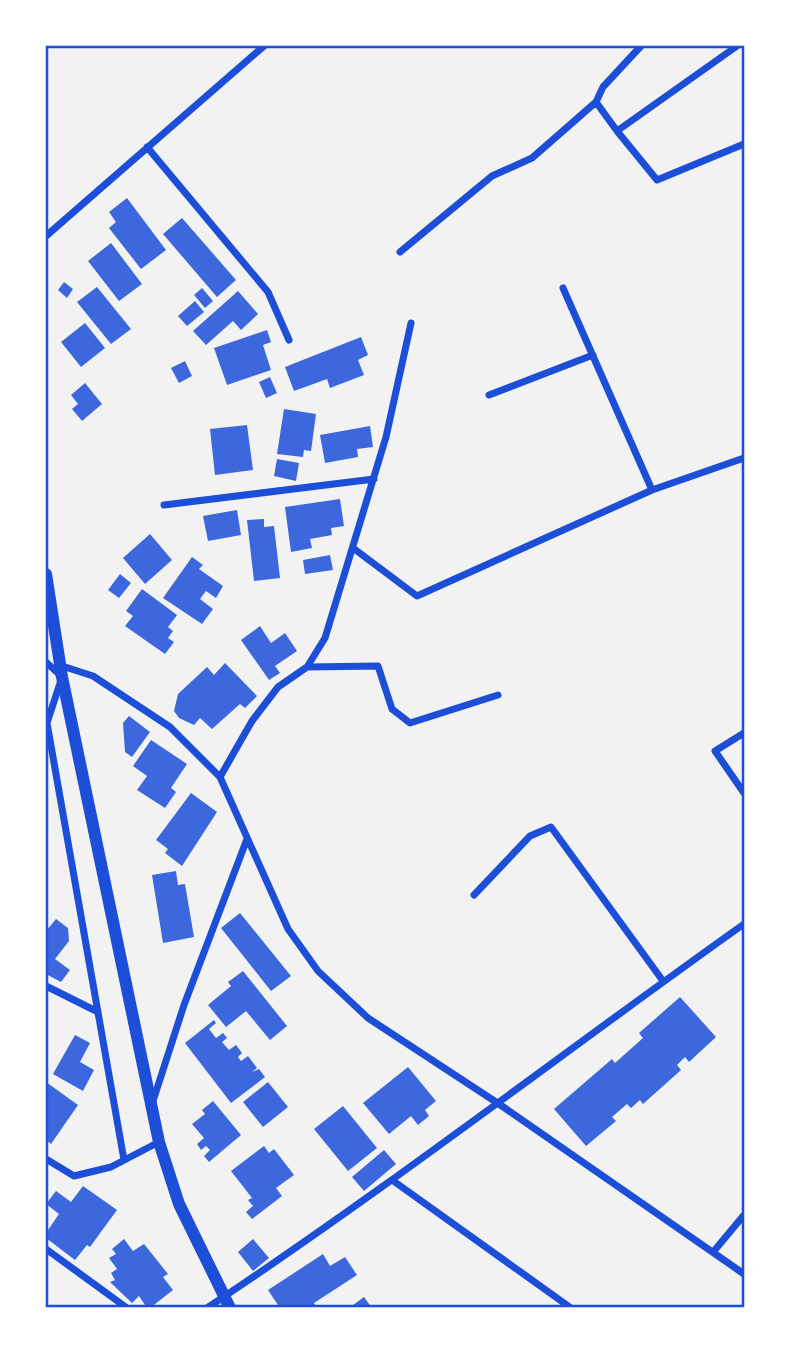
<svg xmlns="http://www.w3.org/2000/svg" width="790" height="1353" font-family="'PT Sans Narrow',sans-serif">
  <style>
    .building { fill: #3d67dc }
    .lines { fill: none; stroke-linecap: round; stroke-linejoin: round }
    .minor { stroke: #1d4ed8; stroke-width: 7 }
    .tertiary { stroke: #1d4ed8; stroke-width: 12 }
    .neatline { fill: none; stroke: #1d4ed8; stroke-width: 2.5 }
  </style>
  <rect width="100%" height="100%" fill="#f2f2f2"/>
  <!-- building -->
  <path class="building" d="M127 198 166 250 141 269 109 228 116 222 109 212Z
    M182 218 236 280 217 297 163 234Z
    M111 243 142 284 119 301 88 261Z
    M64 282 73 289 67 298 58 290Z
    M97 287 131 329 111 344 77 302Z
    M202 288 213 301 205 308 194 295Z
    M238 291 258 314 241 330 233 321 206 345 193 331Z
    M195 301 204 312 187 326 178 316Z
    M85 323 105 348 81 367 61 342Z
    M267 330 271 342 263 345 271 370 227 385 214 348Z
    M361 337 368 355 358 360 364 375 330 388 327 379 294 391 285 367Z
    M185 361 192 376 179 383 171 368Z
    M270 377 277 393 266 398 259 382Z
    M85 383 102 404 82 421 72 409 78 404 71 395Z
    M284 409 316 414 311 451 304 450 303 457 277 454Z
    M247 425 253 470 215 475 210 429Z
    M370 426 373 447 357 449 358 457 325 463 320 435Z
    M277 459 299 463 296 481 274 476Z
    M340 499 344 526 331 528 332 535 310 539 312 548 291 552 285 507Z
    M237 510 241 535 208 541 203 516Z
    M264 519V527L274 526 280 578 254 581 247 520Z
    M150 534 172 560 145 584 123 558Z
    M330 555 333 570 305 574 303 560Z
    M192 557 203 565 199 569 223 586 216 598 206 591 200 599 213 609 202 624 163 598Z
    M120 574 131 583 119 598 108 590Z
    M142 589 177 615 168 627 173 631 168 638 174 642 165 654 125 626 133 616 126 611Z
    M260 626 271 643 285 633 297 651 275 666 280 673 269 680 241 640Z
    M225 663 257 696 245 708 240 704 212 729 200 718 194 725 179 718 174 711 178 694 207 667 214 675Z
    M129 716 150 732 132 757 125 752 123 723Z
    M151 740 187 764 171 788 176 792 165 808 137 790 147 776 133 766Z
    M191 793 217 812 182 866 165 853 168 849 156 840Z
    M176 871 178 885 185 884 194 937 163 943 152 875Z
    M240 913 291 976 271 991 221 928Z
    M56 919 68 928 69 941 55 959 70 970 61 982 46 974V931Z
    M243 971 287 1026 270 1040 246 1011 226 1027 208 1005 231 986 228 982Z
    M680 997 716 1037 689 1062 685 1057 677 1065 681 1070 643 1104 640 1100 631 1108 627 1104 612 1117 616 1121 586 1146 554 1109 612 1059 615 1063 643 1038 639 1033Z
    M214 1020 216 1023 209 1029 216 1038 223 1033 227 1038 222 1042 229 1050 236 1045 242 1053 238 1057 241 1061 248 1056 257 1068 252 1072 259 1069 265 1077 231 1103 185 1043Z
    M75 1035 90 1043 80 1062 94 1070 83 1091 53 1074Z
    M408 1067 436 1101 425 1110 429 1116 418 1125 411 1116 389 1134 363 1103Z
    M46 1082 78 1105 51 1144 46 1140Z
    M268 1082 288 1107 263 1127 243 1102Z
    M213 1101 241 1135 209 1162 204 1156 210 1150 206 1146 201 1150 197 1144 204 1138 192 1124 205 1114 202 1110Z
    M343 1106 377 1148 348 1171 314 1129Z
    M264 1146 269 1153 274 1149 294 1175 276 1188 282 1196 252 1219 246 1212 253 1206 248 1200 252 1198 231 1171Z
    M384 1150 396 1164 364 1191 352 1177Z
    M83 1186 117 1210 90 1247 87 1245 75 1260 46 1238V1233L59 1214 46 1204 56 1191 71 1202Z
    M124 1239 133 1251 144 1244 168 1274 163 1277 173 1290 150 1308H147L139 1296 132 1303 110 1282 115 1280 111 1273 117 1269 109 1258 116 1254 112 1249Z
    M253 1239 269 1258 253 1271 238 1252Z
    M323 1254 330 1266 345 1257 357 1275 314 1303 317 1308H280L268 1290Z
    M364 1297 372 1308H349Z"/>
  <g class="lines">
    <!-- minor -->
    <path class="minor" d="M737 46 617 131 657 180 744 144
      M617 131 596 102 603 87 641 46
      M147 147 268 292 289 340
      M46 236 264 46
      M400 252 492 176 532 158 596 102
      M563 288 652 490
      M489 395 593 355
      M164 505 374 479
      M353 548 417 596 652 490 744 458
      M46 662 62 677 47 723 124 1160
      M59 665 93 676 170 727 220 777 288 929 318 971 368 1018 499 1104 744 1274
      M307 667 378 666 392 709 410 723 498 695
      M744 733 715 751 744 793
      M220 777 252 721 278 687 307 667 325 638 386 437 411 323
      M474 895 530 836 551 827 663 981
      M46 986 98 1012
      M153 1101 184 1005 247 839
      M46 1159 74 1176 111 1167 159 1142
      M392 1180 571 1308
      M46 1249 127 1308
      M714 1251 744 1215
      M207 1308C391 1186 565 1051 744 924"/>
    <!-- tertiary -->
    <path class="tertiary" d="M46 574 62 677 159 1142 179 1204 230 1308"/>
  </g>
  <!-- border -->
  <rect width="790" height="1353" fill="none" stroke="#ffffff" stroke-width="94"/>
  <rect x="47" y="47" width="696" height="1259" class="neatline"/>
</svg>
